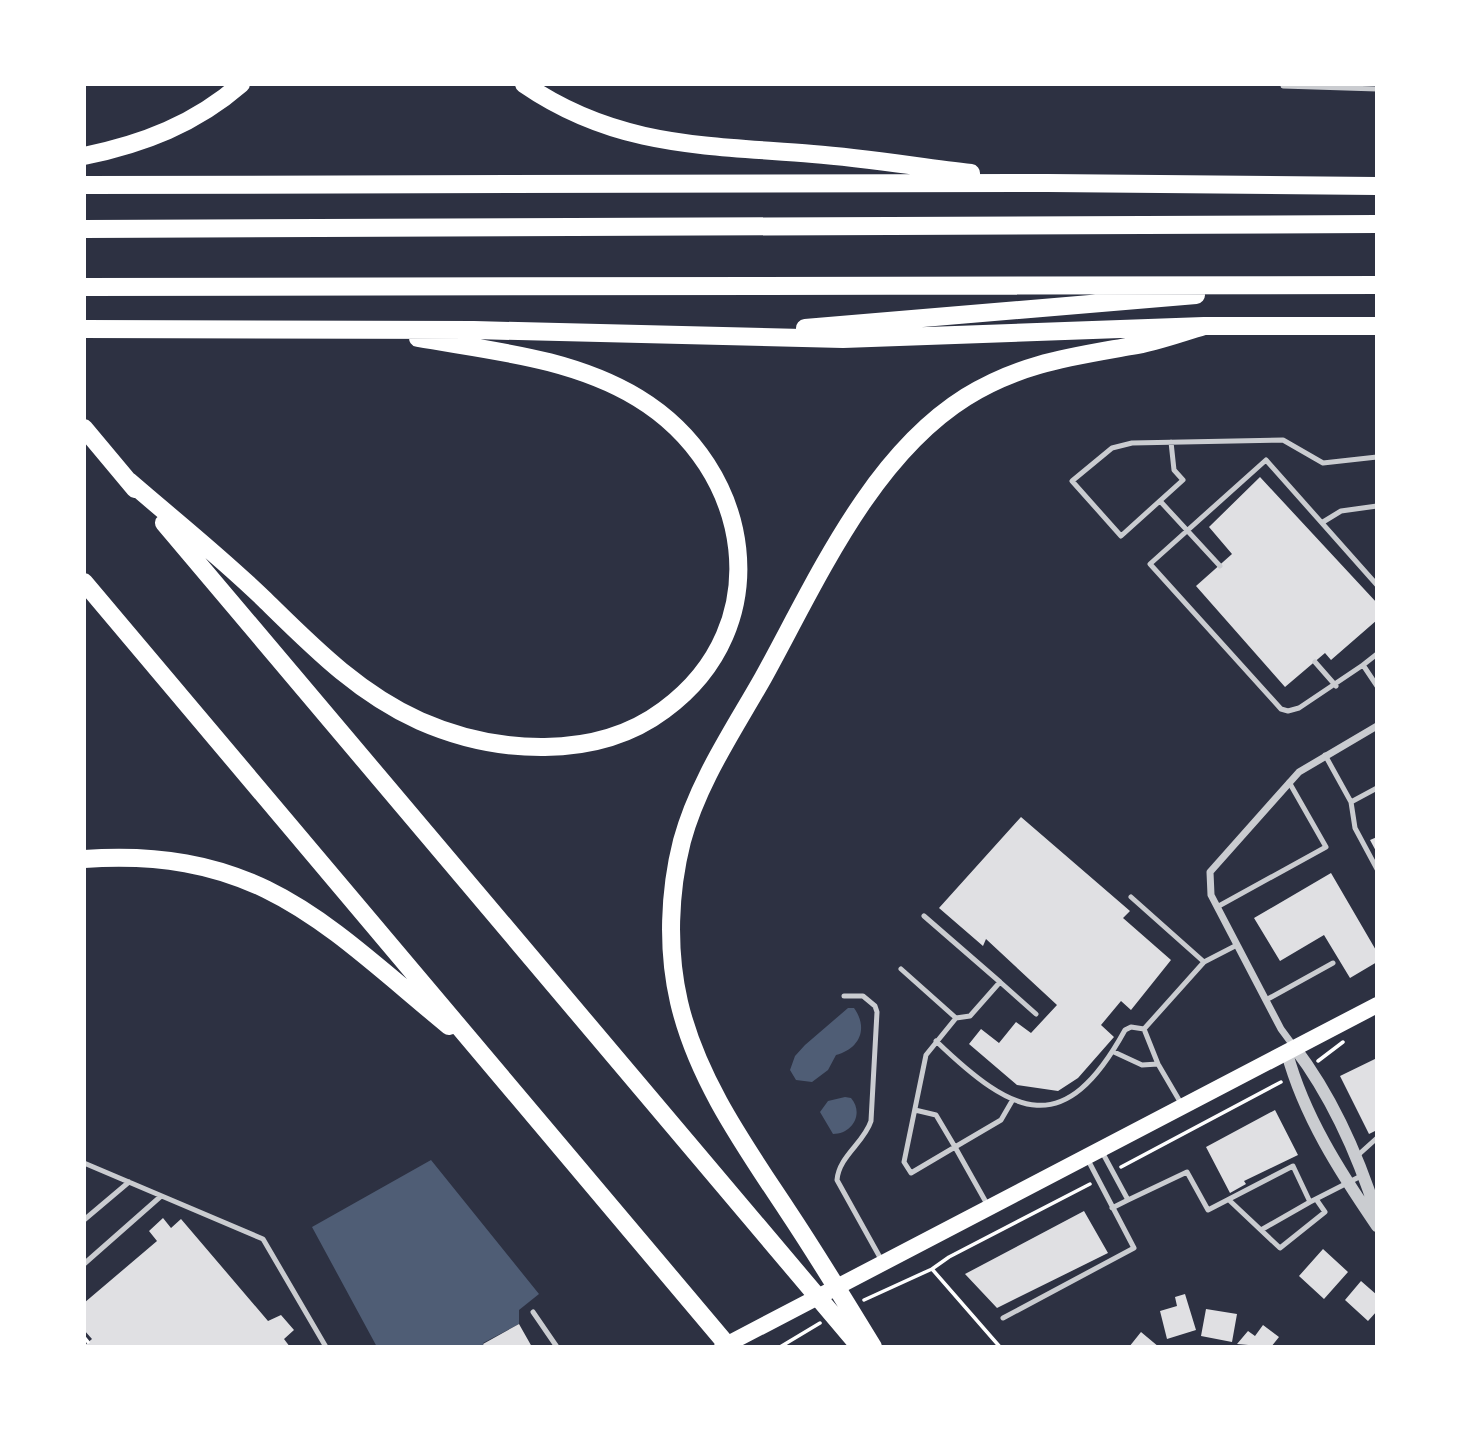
<svg xmlns="http://www.w3.org/2000/svg" width="1461" height="1431" font-family="'Open Sans',sans-serif">
  <style>
    .water { fill: #4f5d75 }
    .building { fill: #e0e0e3 }
    .lines { fill: none; stroke-linecap: round; stroke-linejoin: round }
    .path { stroke: #fff; stroke-width: 3.5 }
    .service { stroke: #caccd0; stroke-width: 5 }
    .minor { stroke: #caccd0; stroke-width: 7 }
    .tertiary { stroke: #caccd0; stroke-width: 12 }
    .primary { stroke: #fff; stroke-width: 16 }
    .motorway { stroke: #fff; stroke-width: 18 }
  </style>
  <rect width="100%" height="100%" fill="#2d3142"/>
  <!-- water -->
  <path class="water" d="M848 1008H854C869 1029 859 1049 836 1055L828 1070 812 1082 796 1080 790 1070 795 1056 805 1045Z
    M845 1097 851 1098C864 1113 853 1134 833 1134L820 1112 828 1101Z
    M431 1160 539 1294 519 1310V1324L483 1343 485 1347H377L312 1227Z"/>
  <!-- building -->
  <path class="building" d="M1260 477 1377 603V620L1331 660 1325 653 1285 687 1196 586 1232 554 1209 527Z
    M1021 817 1130 911 1123 918 1171 960 1131 1010 1121 1001 1101 1025 1114 1037 1078 1078 1058 1091 1017 1085 969 1044 981 1029 999 1043 1016 1022 1031 1033 1057 1005 986 939 983 946 939 908Z
    M1377 837V853L1370 840Z
    M1331 873 1377 952V962L1350 978 1324 935 1280 961 1254 918Z
    M1377 1058V1130L1369 1134 1340 1076Z
    M1275 1110 1298 1155 1244 1181 1246 1184 1230 1193 1206 1147Z
    M1084 1211 1108 1253 997 1308 965 1274Z
    M163 1218 171 1228 181 1219 268 1321 281 1315 294 1330 284 1339 290 1347H87L85 1345 92 1339 84 1330V1303L157 1241 149 1231Z
    M1323 1249 1348 1272 1324 1299 1299 1276Z
    M1361 1281 1377 1295V1311L1368 1321 1345 1300Z
    M1185 1294 1196 1330 1167 1339 1160 1311 1177 1306 1175 1297Z
    M1206 1309 1237 1314 1232 1342 1201 1336Z
    M519 1324 532 1347H485L483 1344Z
    M1263 1325 1279 1337 1271 1347 1237 1344 1248 1331 1255 1336Z
    M1141 1332 1159 1347H1129Z"/>
  <g class="lines">
    <!-- path -->
    <path class="path" d="M1318 1061 1343 1042
      M1121 1167 1281 1082
      M932 1269 1000 1347
      M864 1300 932 1269 949 1257 1090 1184
      M84 1337 88 1342
      M780 1347 820 1323"/>
    <!-- service -->
    <path class="service" d="M1283 84V86L1377 89
      M1171 442 1174 470 1183 480 1121 536 1072 481 1112 448 1132 443 1283 440 1323 463 1377 457
      M1160 501 1220 566
      M1323 522 1341 511 1377 506
      M1377 654 1363 665 1377 686
      M1315 662 1336 686
      M1363 665 1299 708 1288 711 1281 709 1150 564 1266 460 1377 585
      M1325 755 1351 802 1377 788
      M1351 802 1355 828 1377 869
      M1131 897 1204 962 1237 945
      M1217 907 1326 847 1289 782
      M924 916 1000 982 970 1016 956 1018
      M901 969 956 1018 926 1055 904 1162 911 1173 955 1147 936 1115 915 1110
      M1000 982 1036 1014
      M844 996H863L875 1006 877 1012 871 1121C864 1143 839 1156 837 1180L882 1261
      M1266 1000 1333 963
      M936 1041C1014 1116 1064 1141 1125 1030L1131 1027 1144 1029
      M1114 1052 1142 1065 1158 1064
      M1182 1105 1158 1064 1144 1029 1204 962
      M1101 1150 1128 1200 1112 1208
      M1357 1156 1377 1138
      M84 1163 263 1239 326 1347
      M1128 1200 1187 1172 1208 1210 1293 1166 1310 1202 1363 1175
      M1229 1200 1280 1248 1325 1212 1316 1199
      M987 1204 955 1147 1001 1120 1012 1101
      M84 1220 129 1182
      M1261 1230 1310 1202
      M84 1264 160 1197
      M533 1312 557 1347
      M1003 1318 1134 1248 1088 1160"/>
    <!-- minor -->
    <path class="minor" d="M1295 1048 1281 1029 1211 895 1210 872 1299 772 1377 726"/>
    <!-- tertiary -->
    <path class="tertiary" d="M1295 1048C1333 1098 1358 1155 1377 1215
      M1287 1053C1304 1116 1340 1172 1377 1226"/>
    <!-- primary -->
    <path class="primary" d="M722 1347 1377 1005"/>
    <!-- motorway -->
    <path class="motorway" d="M524 84C617 148 706 145 813 154 866 158 919 167 971 173
      M84 156C143 144 195 124 241 84
      M84 185 1048 183 1377 186
      M84 229 1377 224
      M84 287 1377 285
      M805 328 1196 295
      M84 329 474 330 843 339 1204 326H1377
      M84 428 135 489
      M129 481C174 520 222 558 265 600 313 647 358 693 420 721 495 754 596 761 664 710 779 626 753 468 638 398 572 358 492 351 418 338
      M164 523 860 1347
      M84 582 729 1347
      M84 859C259 847 324 923 449 1026
      M873 1347C845 1301 817 1255 787 1210 744 1145 697 1079 679 1002 667 950 669 892 682 841 698 782 733 731 763 678 816 582 870 457 966 397 1021 363 1071 357 1132 346 1156 342 1180 333 1204 326"/>
  </g>
  <!-- border -->
  <rect width="1461" height="1431" fill="none" stroke="#ffffff" stroke-width="172"/>
</svg>
